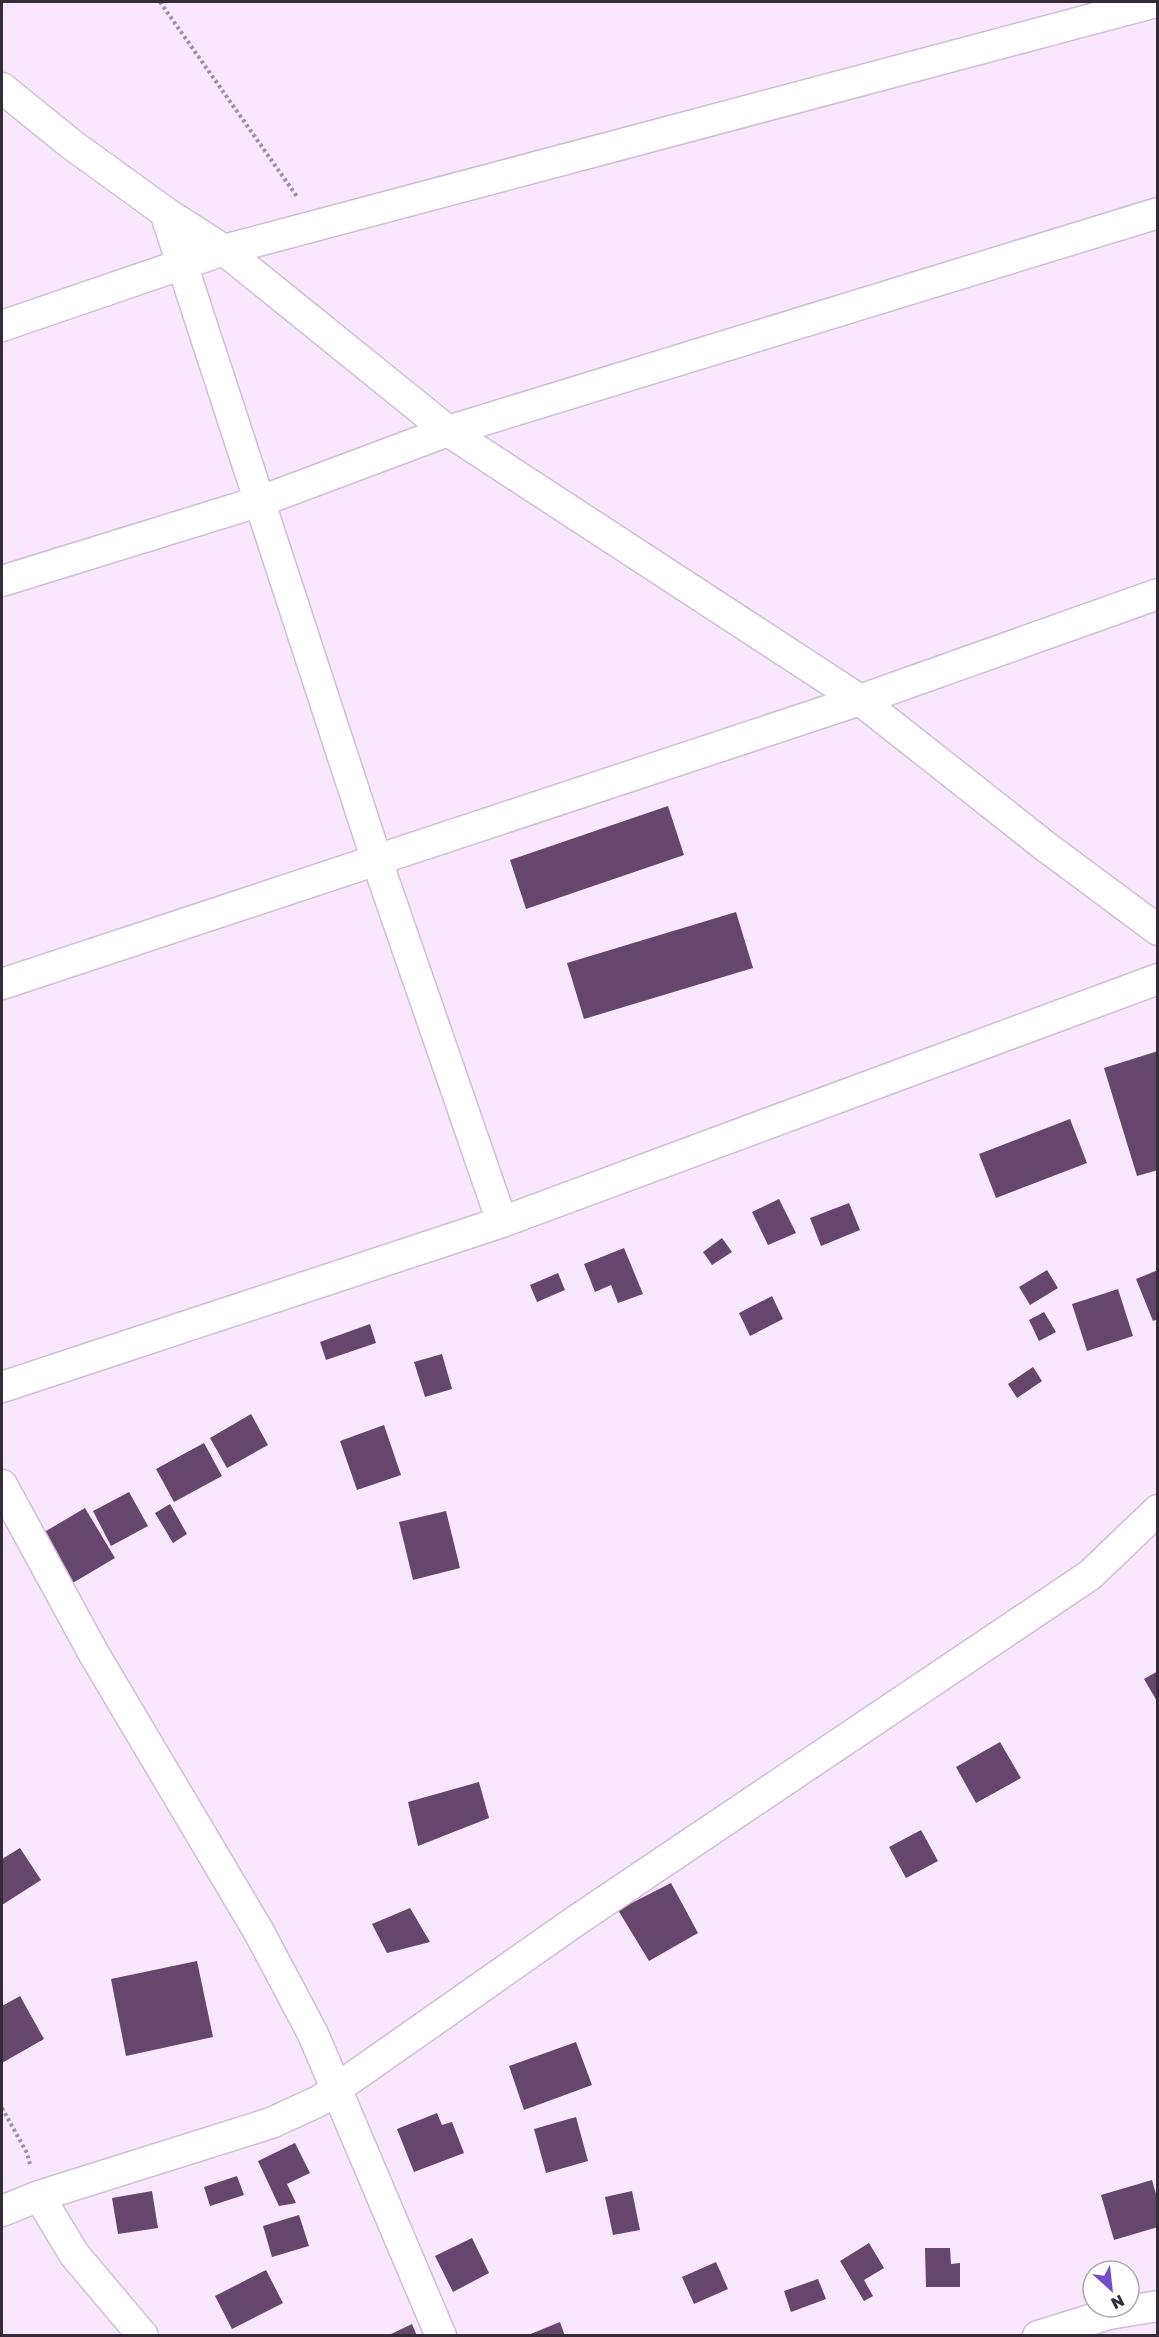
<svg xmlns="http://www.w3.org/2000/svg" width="1159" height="2337" font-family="'Golos Text',sans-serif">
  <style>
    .building { fill: #66466d }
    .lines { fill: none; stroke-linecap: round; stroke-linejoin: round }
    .minor-casing { stroke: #d0bed6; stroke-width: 33 }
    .path { stroke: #9d90a2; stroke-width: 4; stroke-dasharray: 3 3; stroke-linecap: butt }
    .minor { stroke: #fff; stroke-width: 30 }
  </style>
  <rect width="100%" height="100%" fill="#f9e7ff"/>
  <!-- building -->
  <path class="building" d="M668 806 684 855 526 909 510 860Z
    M736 912 753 968 584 1019 567 963Z
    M1158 1051V1170L1137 1176 1104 1068Z
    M1070 1119 1087 1163 996 1198 979 1154Z
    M779 1199 796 1233 768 1245 752 1212Z
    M849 1203 860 1230 821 1246 810 1218Z
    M722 1238 732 1252 712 1265 703 1252Z
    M624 1248 643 1294 618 1303 611 1285 595 1292 584 1264Z
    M1047 1270 1058 1288 1030 1305 1019 1287Z
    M1158 1270V1319L1153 1321 1136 1279Z
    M558 1273 565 1290 537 1302 530 1285Z
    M1118 1289 1133 1336 1087 1351 1072 1304Z
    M772 1296 783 1319 750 1336 739 1313Z
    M1044 1312 1056 1332 1039 1341 1029 1320Z
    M370 1324 376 1343 326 1360 320 1342Z
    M442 1354 452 1389 425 1397 414 1362Z
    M1033 1367 1042 1381 1017 1398 1008 1384Z
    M251 1414 268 1445 227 1468 210 1438Z
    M384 1425 401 1475 357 1490 340 1441Z
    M204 1443 222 1476 174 1502 156 1469Z
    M129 1492 148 1526 111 1546 93 1511Z
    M170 1504 187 1534 173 1543 155 1513Z
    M85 1508 115 1558 71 1584 41 1534Z
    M446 1511 460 1568 413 1580 399 1522Z
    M1158 1671V1703L1144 1679Z
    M1000 1742 1021 1778 976 1803 956 1767Z
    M479 1782 489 1818 418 1846 408 1802Z
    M921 1830 938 1861 906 1878 889 1847Z
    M20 1848 41 1880 2 1905V1859Z
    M671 1883 698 1933 649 1961 618 1910Z
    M410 1908 430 1942 387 1953 372 1924Z
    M197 1961 213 2037 126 2056 111 1979Z
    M20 1996 44 2039 2 2063V2006Z
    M576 2042 592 2085 524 2110 509 2066Z
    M437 2113 442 2125 452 2122 464 2153 414 2172 397 2129Z
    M576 2117 588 2161 546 2173 534 2129Z
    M295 2143 310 2173 287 2184 296 2203 279 2206 258 2161Z
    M237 2176 244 2195 210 2206 204 2187Z
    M1152 2180 1158 2201V2227L1114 2240 1101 2195Z
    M152 2191 158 2228 118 2234 112 2198Z
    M632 2191 640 2230 613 2235 605 2197Z
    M299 2215 309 2246 272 2257 263 2226Z
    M472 2238 489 2273 453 2292 435 2256Z
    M869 2243 884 2268 864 2280 873 2296 864 2301 840 2261Z
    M925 2248H950L951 2264 960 2263V2287H926Z
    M716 2262 728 2289 694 2304 682 2277Z
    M266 2270 283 2303 232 2329 215 2296Z
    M818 2279 826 2299 791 2312 784 2291Z
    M560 2322 565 2336H528V2335Z
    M412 2324 417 2336H387Z"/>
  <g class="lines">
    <defs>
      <path id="minor" d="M2 88 71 144 165 212 224 250 448 431 860 700 1045 846 1158 930
        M165 212 376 858 502 1222
        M2 326 224 250 1156 2
        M2 581 261 501 448 431 1158 213
        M2 984 860 700 1158 594
        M2 1387 502 1222 1158 979
        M2 1485 94 1654 259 1932 313 2034 441 2336
        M39 2196 74 2254 143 2336
        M2 2211 39 2196 271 2123 319 2101 577 1920 1090 1575 1158 1510
        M1038 2336 1109 2314 1158 2306"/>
    </defs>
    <!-- minor casing -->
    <use href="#minor" class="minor-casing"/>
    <!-- path -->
    <path class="path" d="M160 2 298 198
      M2 2108 27 2153 30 2164"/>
    <!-- minor -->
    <use href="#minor" class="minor"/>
  </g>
  <!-- border -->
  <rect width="1159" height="2337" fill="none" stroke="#332c36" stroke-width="6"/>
  <!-- north arrow -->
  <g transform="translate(1111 2289) rotate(153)"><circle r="28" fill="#ffffff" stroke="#adabaf" stroke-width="1.5"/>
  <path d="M0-4.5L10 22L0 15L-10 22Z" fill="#754ec7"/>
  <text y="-9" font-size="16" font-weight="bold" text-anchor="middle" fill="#332c36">N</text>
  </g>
</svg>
